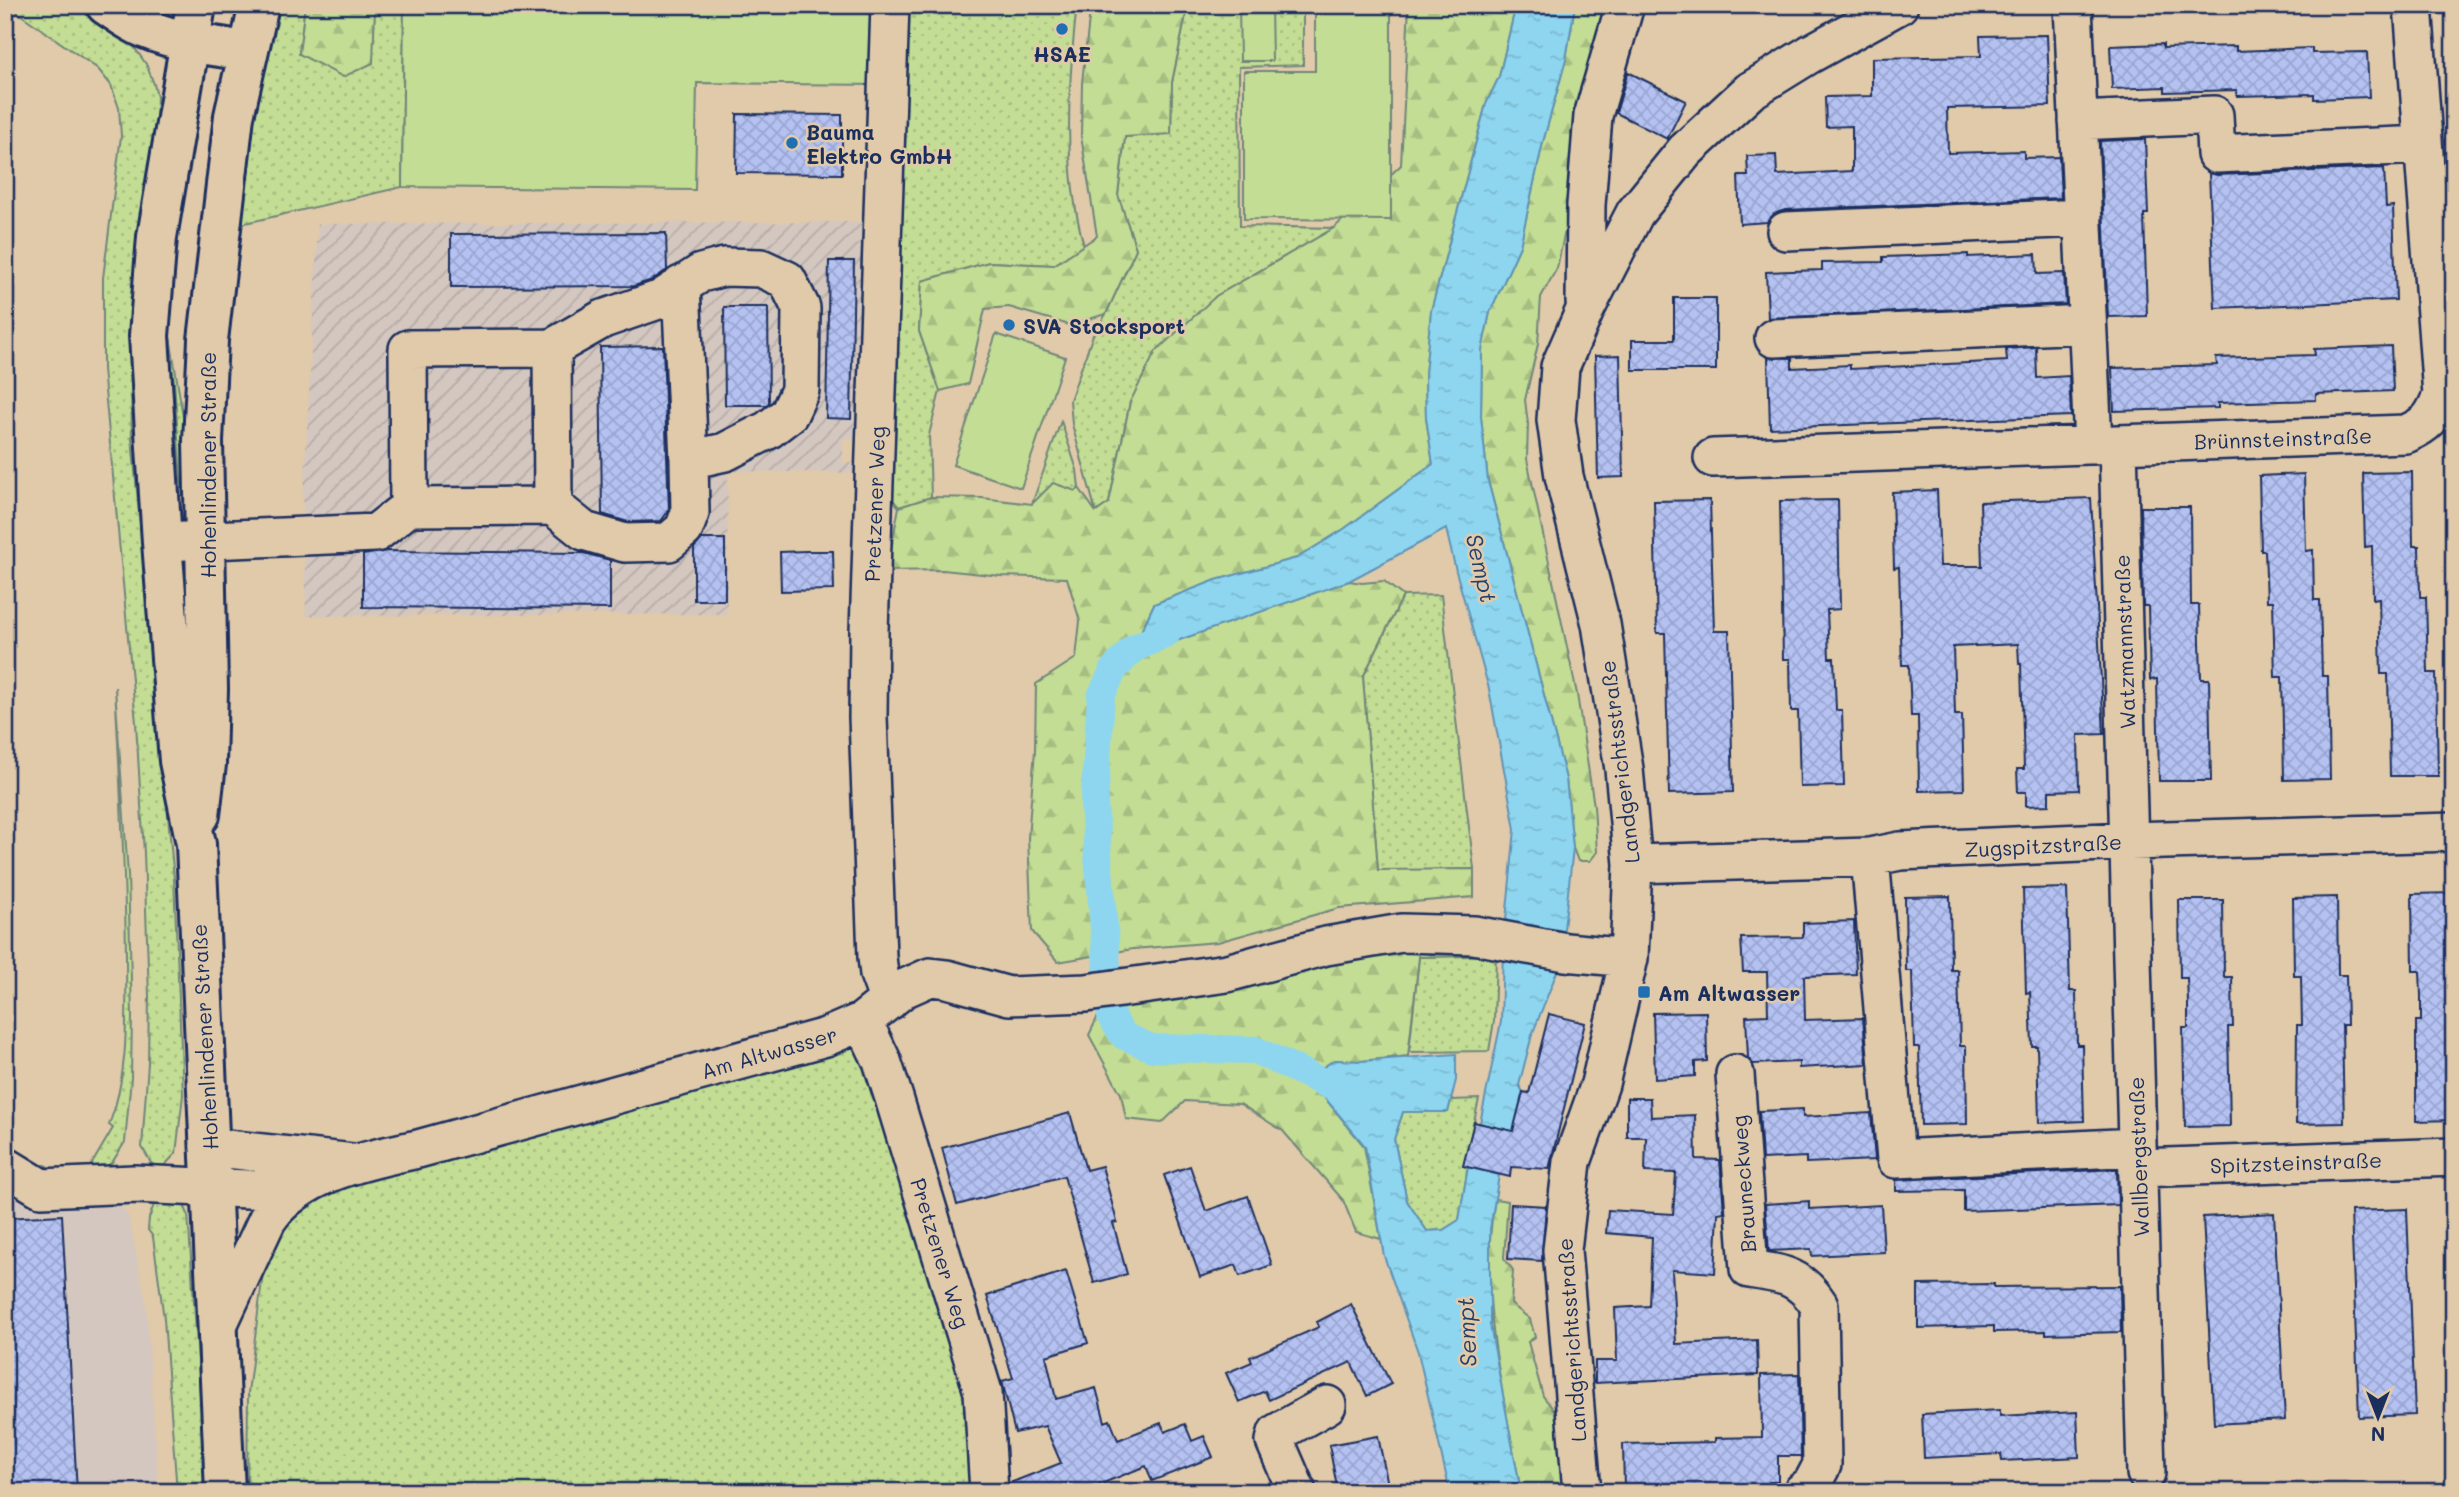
<svg xmlns="http://www.w3.org/2000/svg" width="2459" height="1497" font-family="Mali,sans-serif">
  <style>
    .built { fill: #d4c7bf }
    .industrial { fill: url(#industrial-furrows) }
    .green { fill: url(#green-dots); stroke: #6f8679; stroke-width: 2 }
    .forest { fill: url(#forest-firs); stroke: #6f8679; stroke-width: 2 }
    .pitch { fill: #c3dd94; stroke: #6f8679; stroke-width: 2 }
    .water { fill: url(#water-ripples); stroke: #6093b5; stroke-width: 2 }
    .lines { fill: none; stroke-linecap: round; stroke-linejoin: round }
    .canal { stroke: #8ed6ef; stroke-width: 28 }
    .building { fill: url(#building-cross-hatch); stroke: #1b2f5e; stroke-width: 2 }
    .minor-casing { stroke: #1b2f5e; stroke-width: 42 }
    .major-casing { stroke: #1b2f5e; stroke-width: 44 }
    .minor { stroke: #e1caaa; stroke-width: 37 }
    .major { stroke: #e1caaa; stroke-width: 38 }
    .poi-dot { fill: #1f6fb2; stroke: #e1caaa; stroke-width: 2.5 }
    .labels { text-anchor: middle; dominant-baseline: central; stroke-width: 5; stroke-linejoin: round; paint-order: stroke }
    .poi-label { font-size: 21px; font-weight: bold; fill: #1b2f5e; stroke: #e1caaa; text-anchor: start }
    .street-label { font-size: 21px; fill: #1b2f5e; stroke: #e1caaa }
    .water-label { font-size: 23px; font-style: italic; fill: #26406c; stroke: #e1caaa }
  </style>
  <defs>
    <pattern id="industrial-furrows" width="10" height="10" patternUnits="userSpaceOnUse" patternTransform="scale(1.75)"><rect width="10" height="10" fill="#d4c7bf"/><path d="M-1 1l2-2M0 10L10 0M9 11l2-2" fill="none" stroke="#b5aba7"/></pattern>
    <pattern id="green-dots" width="8" height="8" patternUnits="userSpaceOnUse" patternTransform="scale(1.75)"><rect width="8" height="8" fill="#c3dd94"/><path d="M2 2h.1M6 6h.1" fill="none" stroke="#a7be82" stroke-width="1.8" stroke-linecap="round"/></pattern>
    <pattern id="forest-firs" width="22" height="20" patternUnits="userSpaceOnUse" patternTransform="scale(1.75)"><rect width="22" height="20" fill="#c3dd94"/><path d="M5 1l3.5 6h-7zM16 11l3.5 6h-7z" fill="#a7be82"/></pattern>
    <pattern id="water-ripples" width="26" height="14" patternUnits="userSpaceOnUse" patternTransform="scale(1.75)"><rect width="26" height="14" fill="#8ed6ef"/><path d="M2 4q2-2 4 0t4 0M15 11q2-2 4 0t4 0" fill="none" stroke="#7ab8cf"/></pattern>
    <pattern id="building-cross-hatch" width="8" height="8" patternUnits="userSpaceOnUse" patternTransform="scale(1.75)"><rect width="8" height="8" fill="#b4c1f1"/><path d="M0 0l8 8M0 8l8-8" fill="none" stroke="#9aa6d1"/></pattern>
  </defs>
  <rect width="100%" height="100%" fill="#e1caaa"/>
  <filter id="ink" filterUnits="userSpaceOnUse"><feTurbulence type="fractalNoise" baseFrequency=".0143" numOctaves="2"/><feDisplacementMap in="SourceGraphic" scale="14" xChannelSelector="R" yChannelSelector="G"/><feConvolveMatrix kernelMatrix="1 2 1 2 8 2 1 2 1" color-interpolation-filters="sRGB"/></filter>
  <g filter="url(#ink)">
    <!-- built -->
    <path class="built" d="M5 1159 40 1172 103 1171 129 1218 146 1302 159 1492H5Z"/>
    <!-- industrial -->
    <path class="industrial" d="M867 222 862 438 843 439V463H863V473L728 471 727 614 306 616 303 504 318 224Z"/>
    <!-- green -->
    <path class="green" d="M7 5H73L134 47 146 64 154 84 157 97 156 120 140 229 130 332 132 439 174 879 183 1095 176 1153 165 1165 156 1166 151 1163 142 1147 148 1063 149 996 144 853 136 723 103 369V278L121 136 119 108 111 85 98 69Z
      M275 5H305L299 54 372 63 375 5H404L402 187 237 225 247 143Z
      M1068 5 1076 13C1068 90 1063 170 1084 246L1054 265 989 262 922 281 919 331 940 391 929 435 931 497 899 507 880 485 900 14 911 7Z
      M1188 5H1303V65L1239 67 1240 226 1334 228 1216 296 1130 402 1109 503 1096 512 1072 424 1070 400 1093 335 1106 314 1136 249 1118 195 1125 137 1171 133 1172 82Z
      M191 137 174 263 169 331 185 429 186 502 182 494 174 381 164 322Z
      M1061 421 1077 470 1079 488 1076 491 1032 504Z
      M1441 595 1474 869 1378 871 1363 677 1403 596Z
      M115 687 128 875 132 1015 131 1078 125 1142 113 1161 103 1171 40 1172 5 1159V1147L36 1165H46L50 1169 85 1170 90 1167 113 1128 109 1125C130 1071 126 1011 126 955 125 866 120 776 115 687Z
      M1496 955 1494 1021 1489 1051 1409 1052 1419 957Z
      M853 1042 865 1051 953 1307 981 1492H247L248 1393 263 1273 265 1259 290 1211 350 1184Z
      M1479 1099 1464 1166 1468 1167 1459 1220 1443 1230 1427 1231 1407 1201 1394 1139 1403 1112H1448L1451 1100Z
      M155 1202 183 1203 188 1214 207 1492H177L164 1319 153 1237 148 1230 149 1218Z"/>
    <!-- forest -->
    <path class="forest" d="M305 5H375L373 63 343 77 299 54Z
      M1100 5H1188L1172 82 1171 134 1125 137 1118 195 1136 249 1106 314 1069 325 1009 307 985 309 968 384 940 391 919 331 922 281 989 262 1054 265 1097 236 1081 136 1082 83 1089 19 1091 9Z
      M1409 5H1516L1499 77 1486 104 1431 311 1425 375 1426 418 1433 464 1344 529 1297 558 1217 580 1154 604 1133 648 1159 647 1349 581 1362 583 1384 581 1403 596 1363 677 1378 870 1474 869V897L1339 908 1218 942 1133 949 1058 962 1032 931 1028 838 1035 750 1036 684 1076 658 1080 621 1067 578 1001 576 943 570 887 571 899 507 931 497 982 498 1032 504 1053 483 1076 491 1079 488 1096 512 1109 503 1130 402 1156 351 1216 296 1334 228 1401 165Z
      M1575 5H1609L1598 63 1571 132 1573 178 1570 208 1557 268 1541 297 1538 344 1525 400 1528 424 1527 459 1577 694 1594 806 1597 852 1590 861H1578L1573 848 1566 779 1488 481 1481 417 1482 350 1490 312 1520 246 1543 142 1566 59Z
      M1406 950 1469 951 1471 956 1419 957 1408 1056 1361 1061 1334 1060 1318 1071 1324 1097 1364 1146 1381 1239 1356 1232 1343 1200 1283 1131 1240 1104 1185 1101 1162 1123 1126 1119 1121 1094 1089 1035 1100 1012 1157 993 1250 983 1376 953Z
      M1495 1199 1508 1201 1504 1258 1513 1270 1511 1304 1530 1319 1535 1337 1528 1342 1543 1396 1569 1429 1571 1492H1521C1504 1395 1477 1297 1495 1199Z"/>
    <!-- pitch -->
    <path class="pitch" d="M404 5H879V85L697 83 695 190 402 187Z
      M1239 5H1271L1272 61H1240Z
      M1315 5H1391V220L1244 219V71H1315Z
      M996 334 1065 357 1021 488 953 465Z"/>
    <!-- water -->
    <path class="water" d="M1516 5H1575L1566 59 1543 142 1520 246 1490 312 1482 350 1481 417 1488 481 1566 779 1573 848 1560 964 1532 1035 1519 1085 1523 1092 1511 1140 1480 1123 1501 1022 1503 950 1515 829 1489 689 1456 571 1446 529 1349 581 1159 647 1133 649 1154 604 1216 580 1297 558 1344 529 1433 464 1426 418 1425 375 1431 311 1486 104 1499 77Z
      M1456 1054V1080L1448 1112H1403L1394 1139 1407 1201 1427 1231 1443 1230 1459 1220 1468 1167 1499 1175 1490 1229V1325L1521 1492H1450L1418 1352 1384 1256 1365 1146 1324 1097 1318 1071 1334 1060 1361 1061Z"/>
    <g class="lines">
      <!-- canal -->
      <path class="canal" d="M1167 633 1133 649 1114 669 1101 696 1094 805 1111 1017 1124 1036 1152 1048 1255 1050 1354 1097"/>
    </g>
    <!-- building -->
    <path class="building" d="M2047 35 2050 106 1947 108 1948 153 2024 151V158L2059 157 2061 198 1785 210 1774 214 1767 222 1740 224 1738 176H1748L1747 156 1776 155 1777 175 1852 171V126L1826 127 1825 97 1872 96V58L1981 56 1980 36Z
      M2163 44V48L2236 46V51L2312 48V53L2367 52 2369 97 2314 99V94L2237 96V90L2165 92V87L2112 89 2110 46Z
      M1628 72 1686 101 1667 139 1616 113Z
      M737 114 842 115V174L736 173Z
      M2145 139 2148 214H2144L2147 316 2108 317 2100 141Z
      M2384 168 2386 207 2393 206 2396 300 2215 308 2209 173 2217 175Z
      M666 233 667 270 652 280 634 286 451 287V234Z
      M1968 254V257L2036 254 2037 274 2064 273 2066 304 1768 318 1766 272 1822 270V263L1883 262V257Z
      M829 261H854L851 419 826 418Z
      M1674 298H1716V370H1632V340H1674Z
      M724 307H768L769 403 766 405H725Z
      M663 346 669 510 661 521 628 522 602 514 600 347Z
      M2391 346 2393 391 2316 394V400L2218 403V408L2114 411 2112 368 2217 365 2216 358 2315 355 2314 349Z
      M2036 347 2037 378 2069 376 2071 416 1770 428 1768 357 1792 358V368L1850 365V369L2007 361 2006 349Z
      M1620 355 1623 477 1598 478 1595 356Z
      M2412 472 2413 546H2419L2420 597H2426L2428 673H2436L2438 776H2390L2388 674H2381L2379 598 2373 599 2372 546 2365 547 2363 473Z
      M2304 474 2306 551 2313 550 2314 600H2320L2322 676H2328L2330 779 2284 780 2282 677H2275L2273 601H2267L2265 551H2261L2259 476Z
      M1937 490 1940 566H1982L1980 502 2091 498 2104 734 2078 735 2079 790 2049 791V805L2026 806V792H2018L2017 769H2024L2021 664H2019L2018 644 1953 647 1955 715H1962L1964 790 1919 791 1918 716H1911L1909 665H1902L1899 567 1894 568 1892 492Z
      M1710 500 1714 631H1729L1733 792 1669 794 1665 633H1657L1654 501Z
      M1838 500 1840 609 1827 610 1829 658H1834L1836 710H1842L1844 786 1800 787 1798 711H1791L1790 659H1783L1780 501Z
      M2141 507H2190L2191 605H2199L2201 679H2209L2211 781H2159L2157 679 2150 680 2148 606H2143Z
      M702 539H725V600H694V548Z
      M385 551 583 553 610 560V609L363 607V555Z
      M806 551H833L834 590 781 591 780 552Z
      M2067 888 2070 991H2076L2077 1045H2082L2084 1121 2039 1123 2037 1046H2032L2030 992 2026 993 2023 889Z
      M2454 893V1120L2416 1121V1021H2421V996L2420 971H2413L2412 894Z
      M1950 896 1951 970H1958L1960 1046H1966L1967 1124 1921 1125 1919 1047H1914L1912 971H1906L1905 897Z
      M2337 897 2338 975H2346L2347 1025H2342L2344 1123 2296 1124 2297 1025H2302L2301 976H2294L2293 898Z
      M2179 900H2223L2224 977H2232L2233 1027H2228L2230 1126 2185 1127 2183 1028H2188V1003L2187 978H2180Z
      M1854 921 1856 974 1804 976 1805 1020 1863 1018 1867 1064 1799 1068V1062L1753 1064 1748 1058 1746 1016 1768 1015 1767 972H1743L1741 938 1803 937V923Z
      M1706 1012 1707 1061 1695 1062V1076L1655 1079 1653 1013Z
      M1549 1014 1585 1023 1549 1169 1511 1167 1510 1177 1463 1166 1474 1122 1513 1131 1523 1092 1529 1093Z
      M1627 1098H1650L1651 1117 1695 1115 1696 1159 1720 1160 1724 1212 1718 1213 1715 1273 1672 1270 1676 1344 1757 1340 1758 1375 1595 1383V1361H1617L1615 1308 1649 1306 1652 1237 1606 1233 1608 1210 1673 1214 1676 1173 1645 1172 1646 1137H1627Z
      M1803 1109V1117L1871 1113 1875 1160 1806 1163V1157L1762 1159 1759 1111Z
      M1070 1113 1086 1170 1102 1166 1117 1222 1113 1223 1127 1274 1094 1283 1064 1176 957 1205 942 1148Z
      M1190 1166 1206 1211 1248 1196 1272 1265 1240 1276 1236 1265 1200 1277 1164 1175Z
      M2117 1169 2118 1205 1964 1211V1190L1896 1191V1180Z
      M1809 1201V1209L1881 1205 1884 1252 1812 1256 1811 1249 1769 1251 1765 1204Z
      M1511 1204 1546 1206 1542 1261 1508 1259Z
      M2407 1209 2415 1415 2359 1417 2351 1211Z
      M2274 1213 2285 1420 2214 1424 2203 1217Z
      M62 1215 77 1492H5V1409H8L5 1362V1218Z
      M1066 1271 1088 1343 1046 1356 1056 1399 1096 1388 1105 1422 1110 1420 1118 1440 1161 1423 1165 1432 1185 1424 1192 1441 1204 1436 1213 1457 1152 1481 1146 1466 1098 1485 1101 1492H1010V1483L1061 1463 1045 1426 1015 1433 1002 1381 1013 1378 987 1296Z
      M1994 1284V1287L2120 1286 2121 1332 2046 1334V1331L1994 1332V1326L1918 1328V1285Z
      M1351 1304 1391 1384 1367 1396 1351 1362 1269 1400 1265 1391 1239 1402 1226 1373 1252 1362 1250 1357 1319 1327 1317 1322Z
      M1799 1374 1801 1456H1778V1482H1769V1485L1624 1488 1623 1444 1715 1442V1438L1762 1437 1761 1375Z
      M2000 1410V1416L2077 1412 2079 1457 2002 1461 2001 1454 1924 1458 1922 1414Z
      M1378 1436 1388 1485 1338 1492 1329 1445Z"/>
    <g class="lines">
      <defs>
        <path id="minor" d="M2073 5 2093 445
          M2078 121 2214 115 2216 154 2423 145
          M1786 231 2083 218
          M681 285 689 460
          M1585 302 1586 205 1593 116 1625 5
          M1774 338 2087 324
          M552 348 603 319 661 299 701 273 724 267 761 268 787 280 801 308 800 390 789 414 768 430 725 452 689 460 690 513 684 529 669 542 625 543 584 531 553 506
          M2118 444 2146 1473
          M1713 458 2406 434C2428 424 2433 418 2442 395L2413 5
          M162 542 376 533 409 507 553 506 552 348 408 349 409 507
          M1870 857 1896 1159 2137 1147
          M1633 864 1870 857 1900 851 2129 841 2454 832
          M889 1001 879 974 877 957 868 717 869 631 890 5
          M863 1021 882 1061 894 1098 983 1392 989 1492
          M1735 1074 1749 1269C1782 1274 1800 1275 1819 1305L1822 1465 1812 1484 1802 1492
          M209 1147 354 1163
          M5 1166 41 1188 134 1184 293 1191
          M2138 1168 2454 1157
          M218 1325 267 1220C299 1173 366 1160 418 1149L826 1037 863 1021 903 989 930 977 947 979 1009 996 1086 993 1227 973 1326 946 1402 933 1474 935 1566 952 1629 958
          M1297 1492 1275 1441 1277 1433 1327 1405
          M1582 1492 1562 1250 1572 1162 1600 1084 1629 958 1633 864 1624 769 1601 624 1564 476 1556 420 1560 367 1585 310 1635 213 1685 151 1750 91 1810 54 1899 5"/>
        <path id="major" d="M106 5C118 13 131 23 144 28 177 42 213 46 248 51
          M196 5 157 237 149 336 162 542 179 761 196 844 225 1492
          M200 815 206 764 208 689 203 441 208 340 234 116 259 5"/>
      </defs>
      <!-- minor casing -->
      <use href="#minor" class="minor-casing"/>
      <!-- major casing -->
      <use href="#major" class="major-casing"/>
      <!-- minor -->
      <use href="#minor" class="minor"/>
      <!-- major -->
      <use href="#major" class="major"/>
    </g>
  </g>
  <!-- markers -->
  <g class="poi-dot">
    <circle cx="1062" cy="29" r="7"/>
    <circle cx="792" cy="143" r="7"/>
    <circle cx="1009" cy="325" r="7"/>
    <rect x="1637" y="985" width="14" height="14" rx="3.5"/>
  </g>
  <g class="labels">
    <!-- poi labels -->
    <g class="poi-label">
      <text x="1062" y="53" text-anchor="middle">HSAE</text>
      <text x="806" y="131">Bauma<tspan x="806" dy="24">Elektro GmbH</tspan></text>
      <text x="1023" y="325">SVA Stocksport</text>
      <text x="1658" y="992">Am Altwasser</text>
    </g>
    <!-- street labels -->
    <g class="street-label">
      <text transform="translate(2283 438) rotate(-2)">Brünnsteinstraße</text>
      <text transform="translate(207 465) rotate(-90)">Hohenlindener Straße</text>
      <text transform="translate(874 504) rotate(-88)">Pretzener Weg</text>
      <text transform="translate(2124 642) rotate(-92)">Watzmannstraße</text>
      <text transform="translate(1619 762) rotate(-97)">Landgerichtsstraße</text>
      <text transform="translate(2043 845) rotate(-3)">Zugspitzstraße</text>
      <text transform="translate(204 1037) rotate(-93)">Hohenlindener Straße</text>
      <text transform="translate(769 1052) rotate(-16)">Am Altwasser</text>
      <text transform="translate(2138 1157) rotate(-92)">Wallbergstraße</text>
      <text transform="translate(2296 1162) rotate(-2)">Spitzsteinstraße</text>
      <text transform="translate(1743 1184) rotate(-94)">Brauneckweg</text>
      <text transform="translate(941 1253) rotate(73)">Pretzener Weg</text>
      <text transform="translate(1571 1340) rotate(-94)">Landgerichtsstraße</text>
    </g>
    <!-- water labels -->
    <g class="water-label">
      <text transform="translate(1482 568) rotate(77)">Sempt</text>
      <text transform="translate(1466 1332) rotate(-93)">Sempt</text>
    </g>
  </g>
  <!-- margin -->
  <rect width="2459" height="1497" fill="none" stroke="#e1caaa" stroke-width="28"/>
  <rect x="14" y="14" width="2431" height="1469" fill="none" stroke="#1b2f5e" stroke-width="2.5" filter="url(#ink)"/>
  <!-- north arrow -->
  <g transform="translate(2378 1417) rotate(180)" stroke="#e1caaa" stroke-width="5" paint-order="stroke">
  <path d="M0-5L12 26L0 18L-12 26Z" fill="#1b2f5e"/>
  <text y="-10" font-size="19" font-weight="bold" text-anchor="middle" fill="#1b2f5e">N</text>
  </g>
</svg>
